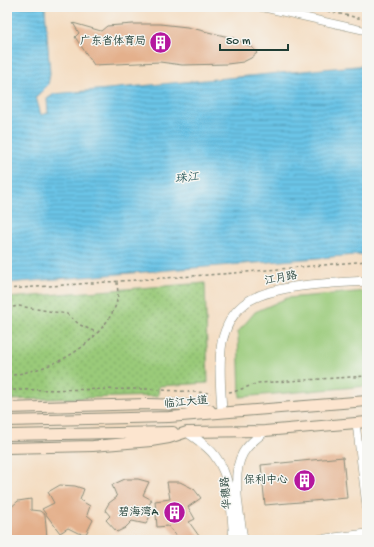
<svg xmlns="http://www.w3.org/2000/svg" width="374" height="547" font-family="'Gochi Hand','LXGW WenKai TC',sans-serif">
  <style>
    .grass { fill: #9aca79; stroke: #5c8456 }
    .park { fill: url(#park-dots); stroke: #5c8456 }
    .water { fill: url(#water-rules); stroke: #44808e }
    .building { fill: #e4b08c }
    .lines { fill: none; stroke-linecap: round; stroke-linejoin: round }
    .minor-casing { stroke: #8a8c7a; stroke-width: 8 }
    .tertiary-casing { stroke: #8a8c7a; stroke-width: 10 }
    .secondary-casing { stroke: #8a8c7a; stroke-width: 12 }
    .path { stroke: #8a8c7a; stroke-width: 1.5; stroke-dasharray: 3 3; stroke-linecap: butt }
    .minor { stroke: #fff; stroke-width: 7 }
    .tertiary { stroke: #fff; stroke-width: 9 }
    .secondary { stroke: #fce5cf; stroke-width: 10 }
    .labels { text-anchor: middle; dominant-baseline: central; stroke-width: 3; stroke-linejoin: round; paint-order: stroke }
    .poi-label { font-size: 11px; fill: #1f3d34; stroke: #f6f6f2; text-anchor: end }
    .street-label { font-size: 11px; fill: #1f3d34; stroke: #f6f6f2 }
    .water-label { font-size: 12px; font-style: italic; fill: #325f61; stroke: #f6f6f2 }
  </style>
  <defs>
    <pattern id="park-dots" width="8" height="8" patternUnits="userSpaceOnUse"><rect width="8" height="8" fill="#9aca79"/><path d="M2 2h.1M6 6h.1" fill="none" stroke="#7da564" stroke-width="1.8" stroke-linecap="round"/></pattern>
    <pattern id="water-rules" width="6" height="5" patternUnits="userSpaceOnUse"><rect width="6" height="5" fill="#6ac4e7"/><path d="M0 2.5h6" fill="none" stroke="#57a0bc"/></pattern>
  </defs>
  <rect width="100%" height="100%" fill="#f6f6f2"/>
  <filter id="ink" filterUnits="userSpaceOnUse"><feTurbulence type="fractalNoise" baseFrequency=".025" numOctaves="2"/><feDisplacementMap in="SourceGraphic" scale="8" xChannelSelector="R" yChannelSelector="G"/><feConvolveMatrix kernelMatrix="1 2 1 2 8 2 1 2 1" color-interpolation-filters="sRGB"/></filter>
  <filter id="wash" filterUnits="userSpaceOnUse"><feTurbulence type="fractalNoise" baseFrequency=".012" numOctaves="4" result="noise"/><feDisplacementMap in="SourceGraphic" scale="16" xChannelSelector="R" yChannelSelector="G"/><feGaussianBlur stdDeviation="0.9" result="paint"/><feColorMatrix in="noise" values="0 0 0 0 0 0 0 0 0 0 0 0 0 0 0 0 0 1.4 0 .05"/><feComposite in="paint" operator="in"/></filter>
  <g filter="url(#wash)">
    <rect width="100%" height="100%" fill="#f4dcc0"/>
    <!-- grass -->
    <path class="grass" d="M367 291V386L240 397 238 332 255 312 287 298Z"/>
    <!-- park -->
    <path class="park" d="M205 283 208 383 159 386 158 396 7 400V298Z"/>
    <!-- water -->
    <path class="water" d="M7 7H45L50 74 48 85 36 97 41 115 48 113 47 99 54 94 367 65V254L7 283Z"/>
    <g id="blocks">
      <!-- building -->
      <path class="building" d="M73 23 101 31 107 26 133 24H160L187 27 233 38 252 47 257 53 251 58 243 62 227 64 182 65 160 62 94 65 75 37 79 33Z
        M343 457 347 498 265 505 261 465Z
        M125 479H138L149 482 143 495 152 500 148 506 153 510 146 524 132 521 125 528 117 532 106 520 110 516 105 510 109 503 117 497 112 485Z
        M167 482H180L194 489 201 498 188 507 195 519 189 522 199 536 193 540H180L168 526 157 527 155 501 170 499Z
        M60 485 75 486 84 489 80 500 90 506 87 515 93 520 86 534 78 533 68 528 60 533 42 509 54 503 48 492Z
        M31 499V510L40 511 45 515 47 538 31 540H7V511L18 501Z"/>
    </g>
  </g>
  <g filter="url(#ink)">
    <use href="#blocks" fill-opacity="0" stroke="#8a8c7a" stroke-width="1"/>
    <g class="lines">
      <defs>
        <path id="minor" d="M260 7 367 31
          M356 423 367 514
          M309 540 367 533"/>
        <path id="tertiary" d="M222 412C221 390 218 365 222 342 225 329 232 314 243 305 267 284 335 283 367 281
          M187 432C196 439 208 446 215 456 233 480 231 512 234 540
          M243 540C240 516 230 475 243 453 248 444 257 438 265 431"/>
        <path id="secondary" d="M7 408 147 404 185 405 210 410
          M7 421 169 417 367 401
          M7 435 173 432
          M7 448 93 446 151 441 169 438 187 432 265 431 367 422"/>
      </defs>
      <!-- minor casing -->
      <use href="#minor" class="minor-casing"/>
      <!-- tertiary casing -->
      <use href="#tertiary" class="tertiary-casing"/>
      <!-- secondary casing -->
      <use href="#secondary" class="secondary-casing"/>
      <!-- path -->
      <path class="path" d="M310 7 367 20
        M7 289 235 273 367 261
        M7 308 19 306 67 314 80 325 98 333
        M7 376C44 370 76 358 101 329 108 320 115 311 117 300 119 294 117 287 117 281
        M7 390 146 389 211 393
        M229 392 236 391 258 383 367 376"/>
      <!-- minor -->
      <use href="#minor" class="minor"/>
      <!-- tertiary -->
      <use href="#tertiary" class="tertiary"/>
      <!-- secondary -->
      <use href="#secondary" class="secondary"/>
    </g>
  </g>
  <!-- icons -->
  <defs>
    <symbol id="building-disc" viewBox="-11 -11 22 22"><circle r="9.5" fill="#b5179e" stroke="#f6f6f2"/><path d="M-4-6H4V6H1V3H-1V6H-4ZM-2.5-4.3h1.7v1.8h-1.7ZM.8-4.3h1.7v1.8H.8ZM-2.5-1h1.7V.8h-1.7ZM.8-1h1.7V.8H.8Z" fill="#fff"/></symbol>
  </defs>
  <g fill-rule="evenodd">
    <use href="#building-disc" x="148" y="30" width="25" height="25"/>
    <use href="#building-disc" x="292" y="468" width="25" height="25"/>
    <use href="#building-disc" x="162" y="500" width="25" height="25"/>
  </g>
  <g class="labels">
    <!-- poi labels -->
    <g class="poi-label">
      <text x="146" y="42">广东省体育局</text>
      <text x="288" y="481">保利中心</text>
      <text x="158" y="513">碧海湾A</text>
    </g>
    <!-- street labels -->
    <g class="street-label">
      <text transform="translate(281 279) rotate(-11)">江月路</text>
      <text transform="translate(186 403) rotate(-5)">临江大道</text>
      <text transform="translate(227 493) rotate(-94)">华穗路</text>
    </g>
    <!-- water labels -->
    <g class="water-label">
      <text transform="translate(187 179) rotate(-6)">珠江</text>
    </g>
  </g>
  <!-- margin -->
  <rect width="374" height="547" fill="none" stroke="#f6f6f2" stroke-width="24"/>
  <!-- scale -->
  <path d="M220 44v6h68v-6" fill="none" stroke="#1f3d34" stroke-width="2"/>
  <text x="226" y="44" font-size="12" fill="#1f3d34" stroke="#f6f6f2" stroke-width="3" paint-order="stroke">50 m</text>
</svg>
